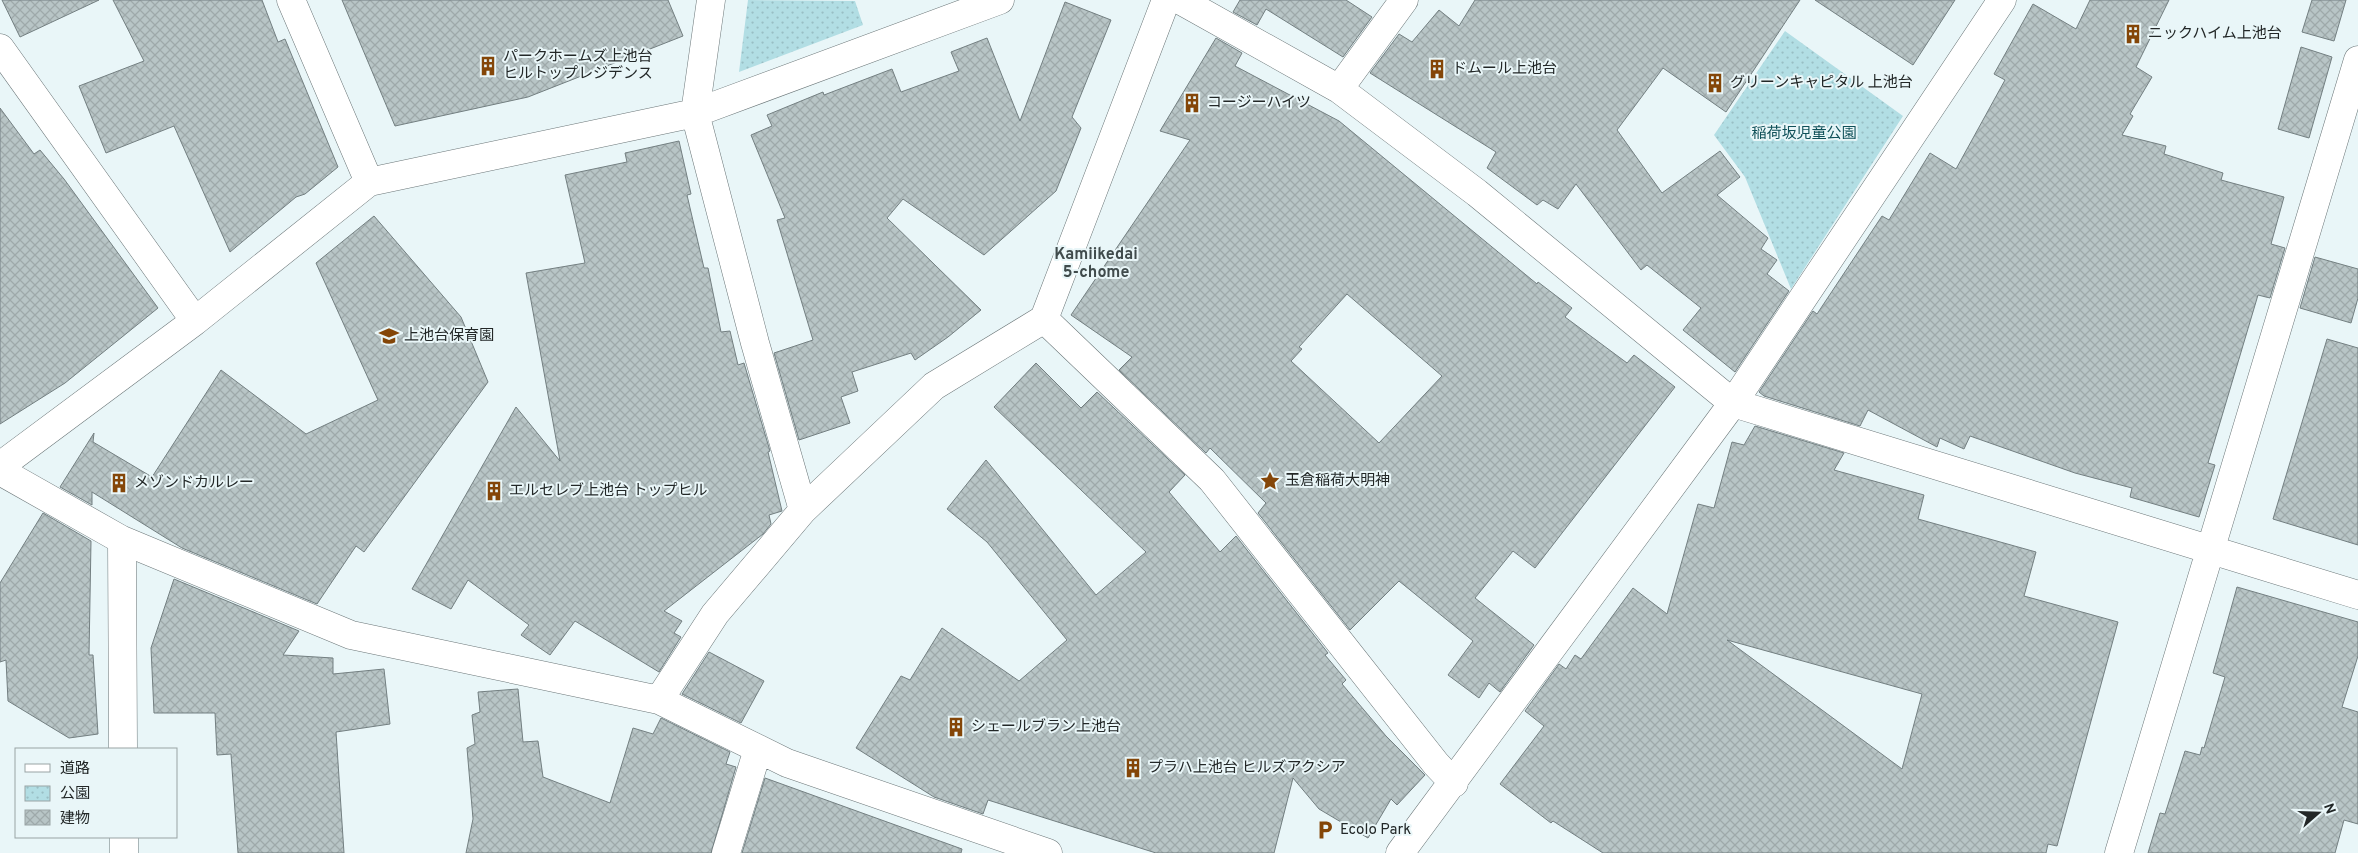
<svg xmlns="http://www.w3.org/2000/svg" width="2358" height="853" font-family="Overpass,'Noto Sans JP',sans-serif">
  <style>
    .park { fill: url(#park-dots) }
    .building { fill: url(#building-cross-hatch); stroke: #737f81; fill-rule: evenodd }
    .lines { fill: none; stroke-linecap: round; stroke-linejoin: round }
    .minor-casing { stroke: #6b7678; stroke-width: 29 }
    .minor { stroke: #fff; stroke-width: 28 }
    .labels { text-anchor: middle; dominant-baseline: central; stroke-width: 4; stroke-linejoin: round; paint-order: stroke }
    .poi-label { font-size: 15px; fill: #222727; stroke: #e9f6f8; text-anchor: start }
    .park-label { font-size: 15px; fill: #105159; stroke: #e9f6f8 }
    .neighbourhood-label { font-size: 16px; font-weight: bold; fill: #404b4c; stroke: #e9f6f8 }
  </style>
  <defs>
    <pattern id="park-dots" width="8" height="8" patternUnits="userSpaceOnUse" patternTransform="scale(1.25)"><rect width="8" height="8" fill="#b2dee4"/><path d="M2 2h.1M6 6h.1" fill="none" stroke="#99bec4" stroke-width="1.8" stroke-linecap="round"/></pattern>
    <pattern id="building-cross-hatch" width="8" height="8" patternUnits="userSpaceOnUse" patternTransform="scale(1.25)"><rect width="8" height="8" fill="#b8c5c6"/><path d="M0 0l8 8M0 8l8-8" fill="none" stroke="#9ea9aa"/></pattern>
  </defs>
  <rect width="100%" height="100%" fill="#e9f6f8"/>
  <!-- park -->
  <path class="park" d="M748 0 855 1 863 25 739 72Z
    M1785 31 1903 116 1791 289 1745 177 1714 135Z"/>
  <!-- building -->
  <path class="building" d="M2 0H99L20 37Z
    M113 0H262L278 42 285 39 338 167 305 194 296 197 230 252 174 126 106 153 79 86 144 61Z
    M342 0H668L683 36 528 97 395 126Z
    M1240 0H1346L1372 17 1343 57 1266 9 1257 25 1233 12Z
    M1475 0H1800L1726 112 1663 68 1617 130 1662 193 1720 151 1740 177 1717 195 1768 238 1761 249 1777 260 1767 274 1789 291 1735 372 1683 330 1701 308 1647 265 1641 270 1576 184 1558 209 1543 200 1537 205 1487 168 1496 152 1370 73 1399 34 1412 42 1439 10 1459 26Z
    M1815 0H1955L1913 65Z
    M2090 0H2169L2136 67 2152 77 2130 114 2133 116 2122 135 2166 146 2164 154 2223 173 2221 180 2284 197 2271 244 2285 248 2270 298 2258 295 2208 463 2215 465 2199 517 2130 497 2132 488 2075 473 1970 436 1964 449 1940 438 1937 447 1868 410 1860 426 1764 396 1759 392 1813 311 1817 314 1882 216 1889 220 1930 153 1956 169 2005 80 1994 74 2033 4 2076 29Z
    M2312 0H2346L2334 41 2302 32Z
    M1065 2 1111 20 1072 117 1081 128 1056 191 984 255 903 199 887 218 981 310 948 337 915 360 911 353 852 372 858 391 841 397 850 423 799 440 774 353 813 340 777 220 785 218 751 135 772 126 767 115 823 92 824 95 892 69 901 92 959 71 951 52 987 38 1020 121Z
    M1216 38 1242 53 1235 66 1339 121 1537 284 1538 282 1572 308 1565 317 1627 363 1634 355 1675 387 1535 568 1513 551 1475 598 1534 645 1500 692 1489 683 1479 698 1448 675 1473 641 1399 581 1350 630 1258 513 1266 503 1210 448 1206 453 1119 370 1132 357 1071 315 1190 140 1160 131ZM1347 294 1442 376 1379 443 1291 361 1302 349 1299 347Z
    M2301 47 2332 57 2309 138 2278 129Z
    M0 108 34 154 40 150 64 179 158 308 65 383 0 424Z
    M679 141 691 194 687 195 704 268H708L721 332 730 331 738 365 744 363 770 451 768 452 782 511 769 515 771 524 763 534 664 611 682 621 674 633 681 637 659 672 575 621 550 655 521 635 529 625 468 580 451 609 412 589 516 407 560 461 526 273 585 263 565 175 627 162 625 153Z
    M374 216 461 317 488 382 364 552 356 546 317 604 182 548 92 492V505L60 487 94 433 93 442 152 477 221 370 306 434 378 400 316 263Z
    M2315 257 2358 269V298L2351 323 2300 308Z
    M2327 339 2358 348V545L2273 519Z
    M1036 363 1081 408 1097 392 1185 475 1169 492 1220 552 1236 536 1328 653 1325 655 1346 680 1342 684 1386 736 1425 775 1397 805 1391 799 1368 838 1319 809 1293 778 1274 853H1156L988 800 983 814 934 797 856 748 901 676 910 680 942 628 1019 681 1067 640 987 542 947 509 986 460 1096 595 1146 552 994 407Z
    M1755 426 1844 453 1834 470 1924 495 1918 519 2036 552 2024 596 2118 622 2057 846 2048 844 2046 853H1603L1553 821 1551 823 1500 784 1544 726 1525 711 1559 664 1566 669 1575 655 1581 659 1633 588 1667 614 1698 504 1714 508 1732 442 1744 445ZM1727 640 1922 694 1902 769Z
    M43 513 91 541 89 655H93L98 734 69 738 8 701 6 660 0 662V583Z
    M174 579 299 631 283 655 333 658V674L384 669 390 724 336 732 344 853H238L231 754 217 755 215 713H154L151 648Z
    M2237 587 2358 622V656L2342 707 2358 712V824L2344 820 2335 853H2148L2160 813 2165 814 2185 751 2200 755 2202 747 2204 748 2225 677 2213 673Z
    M709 652 764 681 741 723 682 694Z
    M518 689 523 742 538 741 543 777 610 803 633 728 653 734 661 718 730 752 726 764 736 767 711 853H466L473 819 467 748 475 744 472 715 480 712 478 692Z
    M765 778 962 849 961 853H742Z"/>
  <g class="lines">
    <defs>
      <path id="minor" d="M291 0 369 182
        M711 0 695 113 755 343 803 510
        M1180 0 1339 89 1477 193 1733 403 2358 595
        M0 48 195 321
        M1339 89 1404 0
        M1044 319 1212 480 1436 764 1454 783
        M0 466 195 321 369 182 695 113 1000 0
        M0 471 122 540 351 635 659 700 787 763 1048 853
        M122 540 123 749
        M659 700 715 614 803 510 934 386 1044 319 1166 0
        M124 837V853
        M726 853 758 749
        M1400 853 1733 403 2002 0
        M2119 853 2358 60"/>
    </defs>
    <!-- minor casing -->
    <use href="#minor" class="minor-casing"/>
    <!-- minor -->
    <use href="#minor" class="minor"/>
  </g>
  <!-- icons -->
  <defs>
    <symbol id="building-bare" viewBox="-9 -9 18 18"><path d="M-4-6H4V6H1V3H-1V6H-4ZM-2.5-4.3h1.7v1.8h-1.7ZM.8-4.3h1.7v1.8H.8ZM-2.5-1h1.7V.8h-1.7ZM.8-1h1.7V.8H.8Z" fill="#844608" stroke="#e9f6f8" stroke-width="2.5" paint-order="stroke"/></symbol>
    <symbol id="school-bare" viewBox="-9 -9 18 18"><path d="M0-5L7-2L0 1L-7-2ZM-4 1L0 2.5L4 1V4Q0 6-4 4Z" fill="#844608" stroke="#e9f6f8" stroke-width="2.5" paint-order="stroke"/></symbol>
    <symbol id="sight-bare" viewBox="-9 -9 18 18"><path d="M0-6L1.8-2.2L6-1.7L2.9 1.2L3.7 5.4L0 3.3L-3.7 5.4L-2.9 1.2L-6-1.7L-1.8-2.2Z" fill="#844608" stroke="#e9f6f8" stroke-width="2.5" paint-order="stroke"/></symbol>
    <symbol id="parking-bare" viewBox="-9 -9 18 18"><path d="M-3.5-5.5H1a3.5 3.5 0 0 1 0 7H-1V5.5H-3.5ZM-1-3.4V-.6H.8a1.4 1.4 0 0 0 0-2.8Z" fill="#844608" stroke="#e9f6f8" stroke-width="2.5" paint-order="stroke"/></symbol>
  </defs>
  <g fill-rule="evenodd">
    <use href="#building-bare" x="2119" y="20" width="28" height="28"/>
    <use href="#building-bare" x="474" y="52" width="28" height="28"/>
    <use href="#building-bare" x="1423" y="55" width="28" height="28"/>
    <use href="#building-bare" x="1701" y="69" width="28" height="28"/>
    <use href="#building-bare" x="1178" y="89" width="28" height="28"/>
    <use href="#school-bare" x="375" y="322" width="28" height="28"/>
    <use href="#sight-bare" x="1256" y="467" width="28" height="28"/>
    <use href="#building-bare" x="105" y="469" width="28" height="28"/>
    <use href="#building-bare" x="480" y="477" width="28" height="28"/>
    <use href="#building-bare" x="942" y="713" width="28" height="28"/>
    <use href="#building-bare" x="1119" y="754" width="28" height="28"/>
    <use href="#parking-bare" x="1311" y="816" width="28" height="28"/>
  </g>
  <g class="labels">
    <!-- poi labels -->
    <g class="poi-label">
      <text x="2148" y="34">ニックハイム上池台</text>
      <text x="503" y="57">パークホームズ上池台<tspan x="503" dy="17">ヒルトップレジデンス</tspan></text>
      <text x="1452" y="69">ドムール上池台</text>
      <text x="1730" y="83">グリーンキャピタル 上池台</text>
      <text x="1207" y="103">コージーハイツ</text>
      <text x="404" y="336">上池台保育園</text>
      <text x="1285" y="481">玉倉稲荷大明神</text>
      <text x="134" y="483">メゾンドカルレー</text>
      <text x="509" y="491">エルセレブ上池台 トップヒル</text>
      <text x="971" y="727">シェールブラン上池台</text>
      <text x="1148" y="768">プラハ上池台 ヒルズアクシア</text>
      <text x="1340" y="830">Ecolo Park</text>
    </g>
    <!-- park labels -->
    <g class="park-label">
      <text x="1804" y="134">稲荷坂児童公園</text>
    </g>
    <!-- neighbourhood labels -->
    <g class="neighbourhood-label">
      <text x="1096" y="255">Kamiikedai<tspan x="1096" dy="18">5-chome</tspan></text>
    </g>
  </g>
  <!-- legend -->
  <rect x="15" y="748" width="162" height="90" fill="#e9f6f8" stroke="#99a3a4"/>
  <rect x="25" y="764" width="25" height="8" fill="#ffffff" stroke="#99a3a4"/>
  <text x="60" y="773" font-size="15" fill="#222727">道路</text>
  <rect x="25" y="786" width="25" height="15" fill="url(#park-dots)" stroke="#99a3a4"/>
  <text x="60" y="798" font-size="15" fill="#222727">公園</text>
  <rect x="25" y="810" width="25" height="15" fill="url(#building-cross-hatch)" stroke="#99a3a4"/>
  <text x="60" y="823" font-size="15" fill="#222727">建物</text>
  <!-- north arrow -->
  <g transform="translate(2318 813) rotate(70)" stroke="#e9f6f8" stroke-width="4" paint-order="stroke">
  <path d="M0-4L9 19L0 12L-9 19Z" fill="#222727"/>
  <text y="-8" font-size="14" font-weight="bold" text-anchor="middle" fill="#222727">N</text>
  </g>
</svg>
